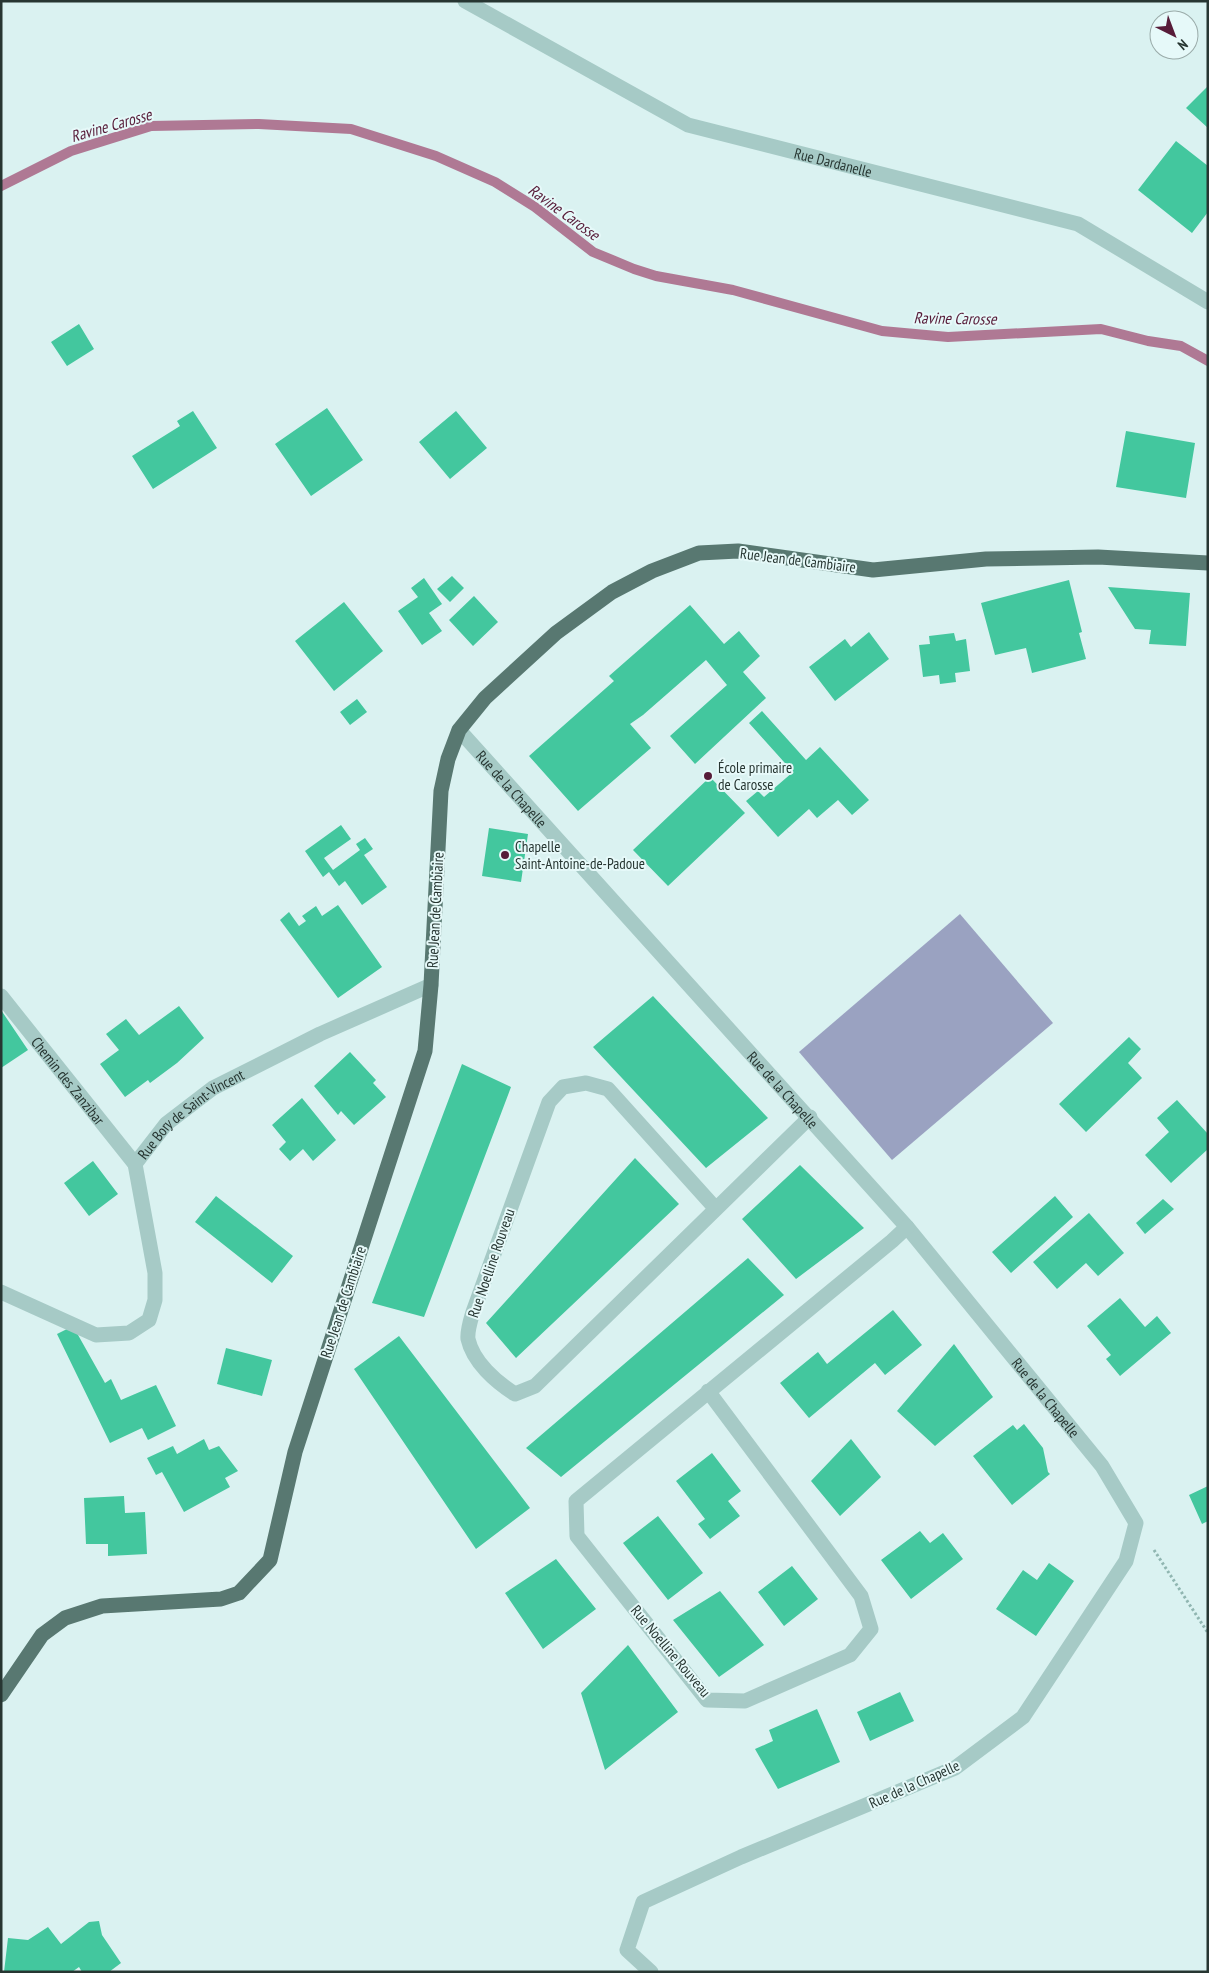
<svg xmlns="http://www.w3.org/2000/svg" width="1209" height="1973" font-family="'PT Sans Narrow',sans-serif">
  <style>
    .pitch { fill: #9aa2c1 }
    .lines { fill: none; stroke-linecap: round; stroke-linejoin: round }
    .stream { stroke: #af7994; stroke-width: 10 }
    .building { fill: #43c79e }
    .path { stroke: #90b6b1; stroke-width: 3; stroke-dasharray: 2.5 2.5; stroke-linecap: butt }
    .minor { stroke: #a6cac6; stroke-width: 15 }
    .major { stroke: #587871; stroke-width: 15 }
    .poi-dot { fill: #571c39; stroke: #e6f9f9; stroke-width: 2 }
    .labels { text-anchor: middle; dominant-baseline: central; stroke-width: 4; stroke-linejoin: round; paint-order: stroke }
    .street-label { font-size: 15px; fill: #273632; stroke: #e6f9f9 }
    .poi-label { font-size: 15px; fill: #273632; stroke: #e6f9f9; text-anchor: start }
    .water-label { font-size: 16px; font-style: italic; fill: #571c39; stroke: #e6f9f9 }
  </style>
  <rect width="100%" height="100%" fill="#daf2f1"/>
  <!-- pitch -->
  <path class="pitch" d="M960 914 1053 1023 892 1160 799 1052Z"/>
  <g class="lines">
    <!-- stream -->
    <path class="stream" d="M1 186 71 151 151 126 259 124 351 129 436 156 495 182 535 207 593 252 634 269 656 276 733 290 882 331 948 337 1101 329 1148 341 1181 346 1208 361"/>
  </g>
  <!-- building -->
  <path class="building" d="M1208 86V128L1186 108Z
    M1176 141 1208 166V212L1192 233 1138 190Z
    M79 324 94 349 67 366 51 342Z
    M327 408 363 460 311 496 275 444Z
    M193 411 217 448 153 489 132 456 180 426 177 421Z
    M456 411 487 448 450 479 419 442Z
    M1126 431 1195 443 1186 498 1116 487Z
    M452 576 464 588 450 602 437 589Z
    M424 578 442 604 429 613 442 631 422 645 398 611 418 597 411 588Z
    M1069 580 1082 632 1079 633 1086 659 1032 673 1026 648 995 655 981 603Z
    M1108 587 1190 593 1186 646 1149 644 1151 630 1135 629Z
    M474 596 498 622 473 646 449 620Z
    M344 602 383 651 334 691 295 641Z
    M690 605 724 644 739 631 760 656 743 672 766 698 695 764 670 736 727 685 706 660 643 715 630 724 651 748 578 811 529 756 614 681 609 676Z
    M869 632 889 659 835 701 809 667 845 639 851 647Z
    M954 633 956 641 966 639 970 671 955 673 956 682 940 684 939 675 923 677 919 645 930 644 929 636Z
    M357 699 367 712 350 725 340 712Z
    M762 711 806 760 820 747 869 800 852 815 838 800 817 818 809 809 778 837 746 801 758 791 764 797 793 772 749 723Z
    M710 777 745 813 668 886 633 850Z
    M341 825 351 839 324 858 333 870 360 850 356 844 365 838 373 849 364 855 387 887 362 905 345 881 339 886 329 872 323 877 305 851Z
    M489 828 528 834 521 882 482 876Z
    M338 905 382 967 338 998 280 920 289 912 299 926 306 921 302 916 316 906 322 916Z
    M653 996 768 1118 706 1168 593 1047Z
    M179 1006 204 1038 177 1063 150 1083 148 1080 125 1097 100 1064 119 1050 106 1034 126 1019 139 1035Z
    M1 1010 28 1050 1 1068Z
    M1129 1037 1141 1049 1128 1063 1142 1078 1086 1132 1059 1104Z
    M350 1052 376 1080 373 1083 386 1097 354 1125 341 1111 338 1115 314 1086Z
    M462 1064 511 1087 424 1317 372 1303Z
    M302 1098 336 1140 313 1161 303 1149 290 1161 279 1149 286 1142 272 1125Z
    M1177 1100 1208 1134V1149L1171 1183 1145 1155 1169 1132 1157 1118Z
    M635 1158 679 1204 516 1358 486 1323Z
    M93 1161 118 1194 89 1216 64 1183Z
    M800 1165 864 1228 796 1279 742 1219Z
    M216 1196 293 1256 272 1283 195 1222Z
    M1055 1196 1073 1217 1011 1273 992 1252Z
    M1163 1199 1174 1209 1145 1234 1136 1223Z
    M1089 1213 1124 1253 1098 1276 1086 1263 1057 1289 1033 1262Z
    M748 1258 784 1295 561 1477 526 1448Z
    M1120 1298 1145 1327 1157 1316 1171 1333 1120 1376 1106 1359 1111 1355 1087 1326Z
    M893 1310 922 1345 885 1375 875 1363 809 1418 780 1383 818 1352 827 1364Z
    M73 1326 105 1383 111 1379 121 1400 156 1385 176 1426 148 1440 142 1428 110 1443 57 1334Z
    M399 1336 530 1508 476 1549 354 1369Z
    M954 1344 993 1397 935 1446 897 1411Z
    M226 1348 272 1360 262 1396 217 1384Z
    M1024 1424 1043 1448 1048 1472 1050 1474 1012 1505 973 1456 1013 1425 1017 1430Z
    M204 1439 209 1450 219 1446 238 1471 225 1478 230 1487 184 1512 162 1472 156 1475 147 1458 173 1446 177 1454Z
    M851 1439 881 1477 840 1516 811 1481Z
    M712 1453 741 1491 728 1501 740 1516 710 1539 698 1524 705 1519 676 1481Z
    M1208 1486V1521L1202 1524 1189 1495Z
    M124 1496 125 1513 145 1512 147 1554 108 1556V1544H86L84 1498Z
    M658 1516 703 1573 668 1600 623 1543Z
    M920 1531 930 1543 943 1533 963 1559 911 1599 881 1560Z
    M556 1559 596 1609 543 1649 505 1593Z
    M1049 1563 1074 1581 1036 1636 996 1609 1023 1570 1037 1580Z
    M792 1566 818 1599 784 1626 758 1592Z
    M720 1591 764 1645 719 1677 673 1620Z
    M628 1645 678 1712 605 1770 581 1693Z
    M900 1692 914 1721 870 1741 857 1712Z
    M817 1709 840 1762 778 1789 755 1749 773 1741 769 1730Z
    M99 1921 102 1935 121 1963 109 1972H82L79 1967 72 1972H4L8 1938 28 1940 48 1927 61 1944 89 1922Z"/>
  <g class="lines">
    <!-- path -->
    <path class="path" d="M1154 1550 1208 1633"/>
    <!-- minor -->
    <g class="minor">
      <path id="s1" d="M465 1 688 125 1078 224 1208 302"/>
      <path id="s2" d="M459 730 907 1227 1102 1466 1136 1523 1126 1561 1023 1717 955 1768 741 1857 643 1902 627 1950 651 1972"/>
      <path id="s3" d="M1 996 135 1164"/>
      <path d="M716 1209 608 1089 586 1083 563 1087 549 1102 473 1312C471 1319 467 1331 468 1339 473 1362 496 1382 515 1394L535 1386 810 1117"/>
      <path id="s4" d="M1 1292 96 1335 129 1333 149 1320 155 1300V1273L135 1164 166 1124 213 1088 320 1034 431 985"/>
      <path d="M708 1391 861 1596 871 1629 850 1655 745 1701 707 1700 577 1536 576 1501 892 1241 907 1227"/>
    </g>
    <!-- major -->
    <path class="major" d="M1 1695 42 1635 65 1618 102 1606 221 1599 239 1593 270 1560 295 1452 425 1051 431 985 441 791 448 759 459 730 485 698 556 633 612 592 652 571 699 553 738 551 873 570 986 559 1098 557 1208 563"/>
  </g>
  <!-- markers -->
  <g class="poi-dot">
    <circle cx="708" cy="776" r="5"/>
    <circle cx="505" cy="855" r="5"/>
  </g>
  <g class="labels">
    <!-- street labels -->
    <g class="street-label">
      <text stroke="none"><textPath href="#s1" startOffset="405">Rue Dardanelle</textPath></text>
      <text transform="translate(798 560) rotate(7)">Rue Jean de Cambiaire</text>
      <text stroke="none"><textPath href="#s2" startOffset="79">Rue de la Chapelle</textPath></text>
      <text transform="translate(435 910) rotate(-87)">Rue Jean de Cambiaire</text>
      <text stroke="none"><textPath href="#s3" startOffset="108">Chemin des Zanzibar</textPath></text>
      <text stroke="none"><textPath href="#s2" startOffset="484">Rue de la Chapelle</textPath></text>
      <text stroke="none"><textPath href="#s4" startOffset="396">Rue Bory de Saint-Vincent</textPath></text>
      <text transform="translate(491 1263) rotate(-71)">Rue Noelline Rouveau</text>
      <text transform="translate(343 1302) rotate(-72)">Rue Jean de Cambiaire</text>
      <text stroke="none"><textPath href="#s2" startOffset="889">Rue de la Chapelle</textPath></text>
      <text transform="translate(671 1651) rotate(50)">Rue Noelline Rouveau</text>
      <text transform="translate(914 1784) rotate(-24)">Rue de la Chapelle</text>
    </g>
    <!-- poi labels -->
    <g class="poi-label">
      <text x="718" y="767">École primaire<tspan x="718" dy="17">de Carosse</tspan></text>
      <text x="515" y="846">Chapelle<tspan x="515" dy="17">Saint-Antoine-de-Padoue</tspan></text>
    </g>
    <!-- water labels -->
    <g class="water-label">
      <text transform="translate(111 125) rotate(-16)">Ravine Carosse</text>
      <text transform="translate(564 212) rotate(36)">Ravine Carosse</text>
      <text transform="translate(955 318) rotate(1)">Ravine Carosse</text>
    </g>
  </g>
  <!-- border -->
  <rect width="1209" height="1973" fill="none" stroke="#273632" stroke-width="5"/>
  <!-- north arrow -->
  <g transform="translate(1174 35) rotate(138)"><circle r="24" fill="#e6f9f9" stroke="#9aaba9"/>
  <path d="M0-4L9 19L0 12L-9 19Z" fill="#571c39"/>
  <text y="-8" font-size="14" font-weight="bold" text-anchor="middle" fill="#273632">N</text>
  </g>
</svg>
